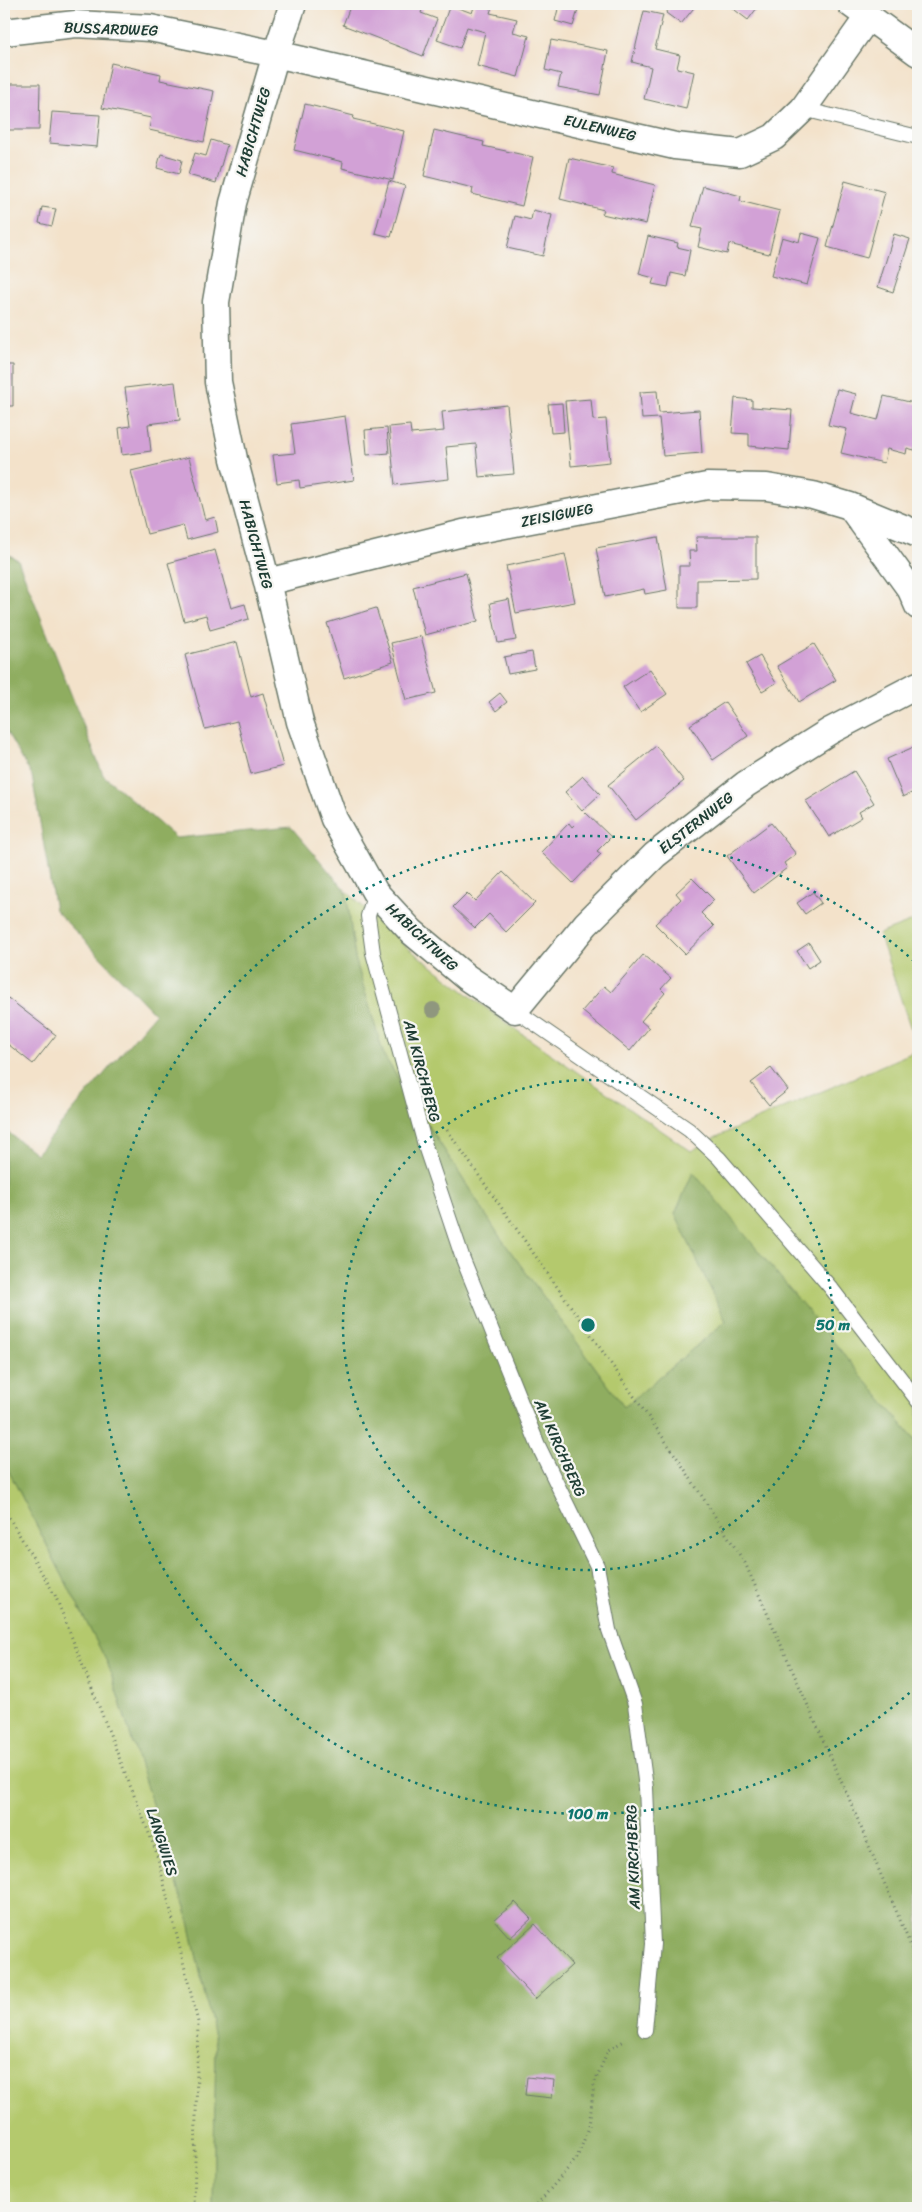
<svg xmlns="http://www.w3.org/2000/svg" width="922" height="2212" font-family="Sriracha,sans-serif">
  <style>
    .green { fill: #b4c96d; stroke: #6a8350 }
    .forest { fill: #8fad60; stroke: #57754a }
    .building { fill: #d2a1d6 }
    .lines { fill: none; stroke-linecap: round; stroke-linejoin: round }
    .lane-casing { stroke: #697768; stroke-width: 16 }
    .street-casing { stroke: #697768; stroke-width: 29 }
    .path { stroke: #697768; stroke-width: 3; stroke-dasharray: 1 4; stroke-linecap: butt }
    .lane { stroke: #fff; stroke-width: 14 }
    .street { stroke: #fff; stroke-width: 26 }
    .tree { fill: #8f977e }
    .ring { fill: none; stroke: #0f766e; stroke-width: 2.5; stroke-dasharray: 2.5 5 }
    .labels { text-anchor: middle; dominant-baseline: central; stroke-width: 4.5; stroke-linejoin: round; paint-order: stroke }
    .street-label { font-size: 15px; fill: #1f3d34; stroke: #f6f6f2 }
    .centre { fill: #0f766e; stroke: #f6f6f2; stroke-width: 2.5 }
    .ring-label { font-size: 15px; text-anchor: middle; font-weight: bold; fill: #0f766e; stroke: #f6f6f2; stroke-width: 4.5; stroke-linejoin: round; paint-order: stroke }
  </style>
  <rect width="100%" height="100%" fill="#f6f6f2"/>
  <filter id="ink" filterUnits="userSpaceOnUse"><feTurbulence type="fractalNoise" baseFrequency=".02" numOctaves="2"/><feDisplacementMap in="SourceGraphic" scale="10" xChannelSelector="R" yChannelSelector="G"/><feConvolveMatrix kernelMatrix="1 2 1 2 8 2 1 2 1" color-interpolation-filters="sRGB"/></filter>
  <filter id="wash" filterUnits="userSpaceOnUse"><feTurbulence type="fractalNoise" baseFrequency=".0096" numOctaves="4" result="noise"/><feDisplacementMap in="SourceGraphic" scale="20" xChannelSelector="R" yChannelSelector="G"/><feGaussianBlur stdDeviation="1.12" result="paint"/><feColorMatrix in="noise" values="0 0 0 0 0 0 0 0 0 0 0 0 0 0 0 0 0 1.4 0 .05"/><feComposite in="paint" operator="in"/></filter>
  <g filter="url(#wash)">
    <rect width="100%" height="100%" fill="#f3e2ca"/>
    <!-- green -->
    <path class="green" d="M346 891 408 948 499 1018 691 1151 714 1138 918 1050 879 934 918 919V1449L914 1439 693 1173 675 1214 726 1321 624 1407 500 1237 384 1056 355 958Z
      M4 1462 108 1664 189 1921 216 2046 213 2208H4Z"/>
    <!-- forest -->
    <path class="forest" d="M4 552 18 560 103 775 176 838 291 827 346 891 355 958 384 1056 500 1237 624 1407 726 1321 675 1214 693 1172 914 1439 918 1449V2208H213L216 2046 189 1921 108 1664 4 1462V1129L36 1154 155 1014 55 910 32 776 4 727Z"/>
    <g id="blocks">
      <!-- building -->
      <path class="building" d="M351 4H424L421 13 437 19 423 56 343 25Z
        M475 4H493L490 13 517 19 513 32 529 36 518 77 477 66 485 32 467 27 460 48 437 40 450 5 472 13Z
        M673 4H697L681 24 666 13Z
        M727 4H760L748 20Z
        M559 5 578 10 573 26 555 21Z
        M644 11 663 15 655 49 680 55 677 68 694 72 686 109 644 99 651 67 632 62Z
        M551 40 608 51 600 95 558 87 561 74 545 70Z
        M111 63 161 74 160 80 214 91 204 142 149 130 151 118 102 108Z
        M4 84H40L39 130H4Z
        M305 104 354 116 353 119 404 131 393 180 342 168 343 162 294 150Z
        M52 112 100 115 97 147 49 143Z
        M434 130 484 142 483 146 533 157 522 206 472 194 473 188 424 176Z
        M211 140 227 145 216 183 188 175 195 153 206 156Z
        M161 154 182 160 179 174 157 168Z
        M569 158 613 168 612 174 655 185 646 224 602 214 604 210 560 199Z
        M389 181 405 186 391 237 375 233Z
        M845 181 885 192 867 258 827 247Z
        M703 186 741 196 740 201 780 211 769 254 729 244 727 254 698 247 702 229 692 227Z
        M42 207 56 209 52 226 39 223Z
        M533 210 552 215 543 256 507 248 515 216 531 220Z
        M801 233 820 238 807 285 771 276 782 237 799 242Z
        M894 234 910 239 893 292 878 287Z
        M648 236 678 243 677 247 690 250 685 276 671 273 668 287 652 284 654 278 639 274Z
        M4 365H13V406H4Z
        M175 382 180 420 148 424 151 451 122 455 119 428 130 426 125 388Z
        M837 389 856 394 851 413 878 420 884 396 918 404V451L907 448 906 454 887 449 884 463 841 453 847 429 828 425Z
        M657 391 659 413 699 410 702 453 663 456 659 418 642 419 640 392Z
        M735 398 752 400V407L792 410 789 450 749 446V434L732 433Z
        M591 399 593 420 606 419 610 462 571 466 565 401Z
        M562 403 564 432 551 433 548 404Z
        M507 405 514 474 479 477 476 444 446 447 449 479 395 485 389 427 410 425 411 434 444 431 442 412Z
        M345 416 354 480 300 488 299 480 277 483 273 455 295 453 291 424Z
        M387 428 389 453 367 455 365 430Z
        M189 457 205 520 215 517 218 532 187 540 183 525 147 534 131 471Z
        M658 537 667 590 645 594 644 589 605 597 596 548Z
        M696 537H756V579L697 580V608H679V566H690L689 551H697Z
        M215 550 231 608 245 604 249 619 210 630 206 615 184 621 168 563Z
        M565 554 575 602 516 613 506 566Z
        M466 573 478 621 425 635 413 587Z
        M509 599 516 640 498 643 490 603Z
        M376 608 393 662 344 678 327 623Z
        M421 636 436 693 406 700 391 643Z
        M237 642 251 697 263 693 283 766 251 774 237 721 205 729 185 655Z
        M814 644 836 680 799 702 777 666Z
        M532 652 535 669 508 674 504 657Z
        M760 656 776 683 762 691 746 664Z
        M650 669 667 694 640 712 623 687Z
        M500 693 507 702 496 711 489 702Z
        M725 702 748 736 713 760 690 725Z
        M918 745V790L903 797 887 759Z
        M656 746 684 781 636 820 608 785Z
        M854 771 874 803 859 812 862 817 829 837 806 801Z
        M583 776 600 794 582 811 565 792Z
        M586 813 611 837 597 851 601 854 573 883 541 852 569 823 572 827Z
        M771 823 796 854 784 863 787 868 754 893 727 856Z
        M503 872 535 903 506 932 489 914 475 928 453 907 467 893 475 901Z
        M692 878 714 900 701 913 714 926 685 954 655 924 681 899 676 893Z
        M813 892 821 903 805 914 797 903Z
        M809 943 820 960 808 968 797 951Z
        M643 955 671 978 661 989 665 993 641 1021 649 1028 630 1051 582 1011 604 986 611 992Z
        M4 995 56 1035 33 1064 4 1041Z
        M771 1068 788 1090 769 1105 751 1083Z
        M515 1902 531 1919 510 1938 494 1920Z
        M535 1924 572 1965 535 1999 497 1958Z
        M527 2077 554 2080 552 2098 525 2095Z"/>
    </g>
  </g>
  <g filter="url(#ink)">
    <use href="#blocks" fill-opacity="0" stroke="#697768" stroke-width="1"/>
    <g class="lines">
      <defs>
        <path id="lane" d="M803 109 918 137
          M375 892 368 916 373 953 426 1149 463 1259 538 1445 597 1566 609 1630 635 1704 646 1788 653 1944 645 2030
          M515 1010 689 1130 719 1158 831 1288 918 1401"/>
        <path id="street" d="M293 4 276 54 233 203 216 302 218 382 234 459 267 582 300 722 334 819 375 892 412 932 466 977 515 1010 586 924 655 855 746 784 830 731 918 685
          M851 4 918 53
          M4 32 76 24 150 28 276 54 675 146 740 153 774 137 803 109 868 17
          M850 506 911 590 918 606
          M267 582 463 533 707 486 767 487 813 495 850 506 918 534"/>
      </defs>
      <!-- lane casing -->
      <use href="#lane" class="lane-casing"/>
      <!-- street casing -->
      <use href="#street" class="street-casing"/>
      <!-- path -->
      <path class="path" d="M447 1130 678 1459 745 1563 850 1801 918 1963
        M4 1509 55 1595 156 1851 198 2022 194 2208
        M534 2208 577 2158 589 2127 594 2084 608 2050 626 2040"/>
      <!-- lane -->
      <use href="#lane" class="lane"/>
      <!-- street -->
      <use href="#street" class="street"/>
    </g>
    <!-- trees -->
    <circle class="tree" cx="433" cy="1010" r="8"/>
  </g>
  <!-- distance rings -->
  <g class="ring">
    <circle cx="588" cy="1325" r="245"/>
    <path d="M915 1688A489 489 0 1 1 915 962"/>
  </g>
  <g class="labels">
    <!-- street labels -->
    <g class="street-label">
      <text transform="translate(111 29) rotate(2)">BUSSARDWEG</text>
      <text transform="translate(600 128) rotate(13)">EULENWEG</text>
      <text transform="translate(253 132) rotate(-74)">HABICHTWEG</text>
      <text transform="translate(557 515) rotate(-11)">ZEISIGWEG</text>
      <text transform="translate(256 544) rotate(75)">HABICHTWEG</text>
      <text transform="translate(696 823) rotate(-38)">ELSTERNWEG</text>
      <text transform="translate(422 937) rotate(43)">HABICHTWEG</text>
      <text transform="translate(422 1071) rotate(75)">AM KIRCHBERG</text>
      <text transform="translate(560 1448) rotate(66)">AM KIRCHBERG</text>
      <text transform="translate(162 1842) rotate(72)">LANGWIES</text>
      <text transform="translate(633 1857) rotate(-92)">AM KIRCHBERG</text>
    </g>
  </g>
  <circle cx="588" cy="1325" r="8" class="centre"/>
  <g class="ring-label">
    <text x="833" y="1330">50 m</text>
    <text x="588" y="1819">100 m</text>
  </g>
  <!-- margin -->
  <rect width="922" height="2212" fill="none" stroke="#f6f6f2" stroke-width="20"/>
</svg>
